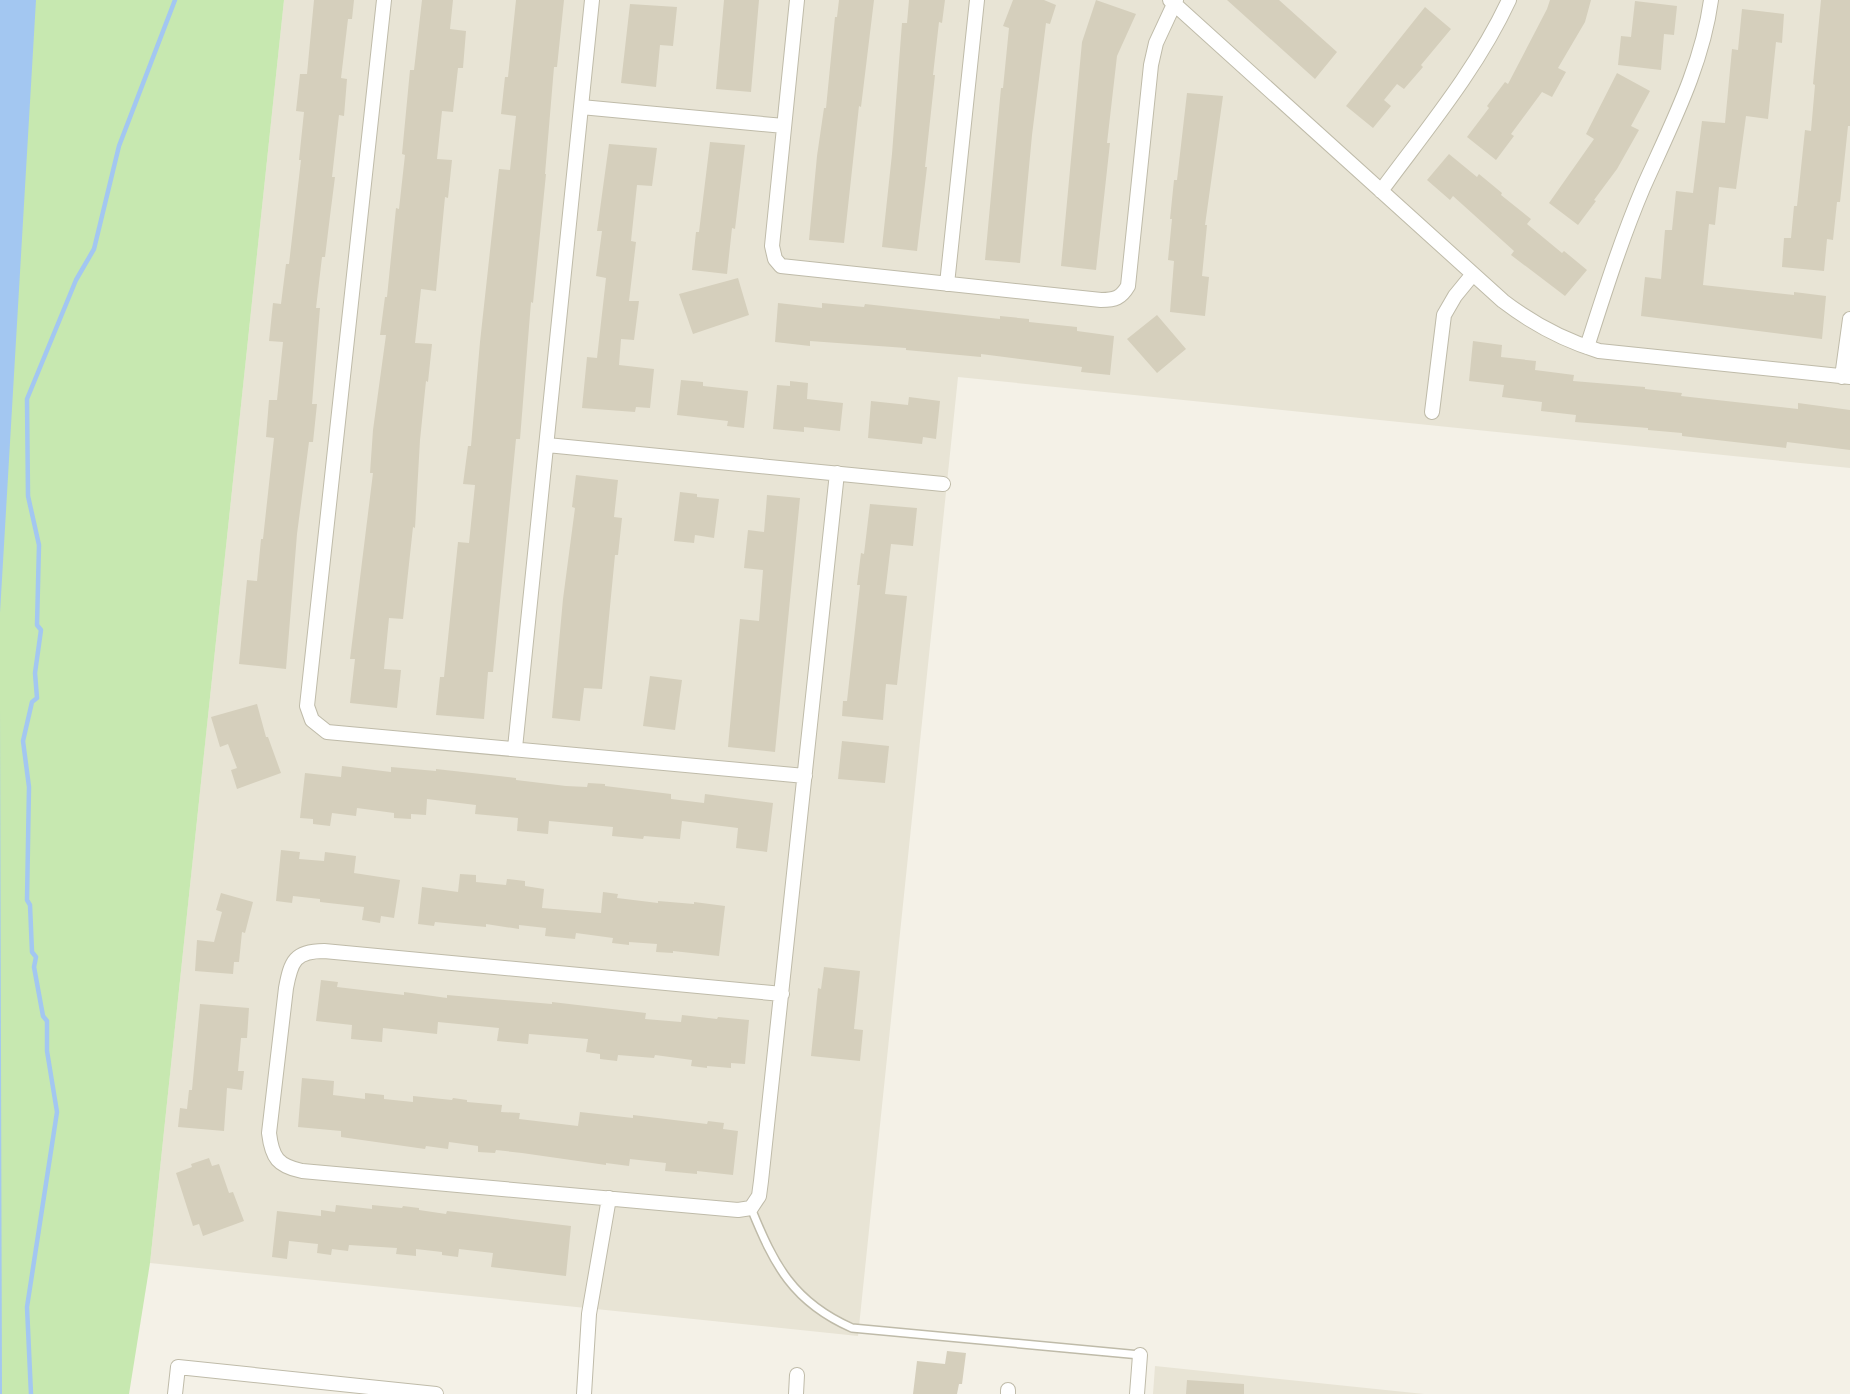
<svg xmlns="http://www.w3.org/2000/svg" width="1850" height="1394" font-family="'Space Grotesk',sans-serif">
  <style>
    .residential { fill: #e8e4d5 }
    .green { fill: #c7e8b0 }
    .water { fill: #a3c7f1 }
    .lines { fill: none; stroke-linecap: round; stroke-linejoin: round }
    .stream { stroke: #a3c7f1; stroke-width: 4.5 }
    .building { fill: #d5cfbc }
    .lane-casing { stroke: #bfbba9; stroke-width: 10 }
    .street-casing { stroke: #bfbba9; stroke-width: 16 }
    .lane { stroke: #fff; stroke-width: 7 }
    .street { stroke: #fff; stroke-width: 14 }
  </style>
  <rect width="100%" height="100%" fill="#f4f1e7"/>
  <!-- residential -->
  <path class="residential" d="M284 0H1850V468L958 377 858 1336 150 1263Z
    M1155 1366 1424 1394H1153Z"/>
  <!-- green -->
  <path class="green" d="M0 0H284L150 1263 129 1394H0Z"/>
  <!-- water -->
  <path class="water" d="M0 0H36L0 613Z
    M0 708 2 1394H0Z"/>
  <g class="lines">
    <!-- stream -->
    <path class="stream" d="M31 1394 27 1307 57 1112 47 1051V1021L43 1016 34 967 36 957 32 952 30 905 27 900 29 787 23 741 32 702 37 698 35 673 41 630 37 625 39 545 28 496 27 399 76 280 94 249 119 146 175 0"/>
  </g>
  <!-- building -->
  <path class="building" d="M314 0H354L352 19H348L341 78 347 79 344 116 339 115 332 177H335L330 216 325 257H322L316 308H320L312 404H317L313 442H309L297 534 286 669 239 664 247 580 257 581 261 539H263L274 438 266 437 269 400H277L283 342 269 341 273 303 281 304 286 264H289L301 160H299L304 112 296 111 300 74H307Z
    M422 0H453L450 29 466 31 463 68H458L453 112 442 111 437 159 452 160 448 198 445 197 436 291 421 289 415 343 432 344 428 382 426 381 420 440 415 528 413 527 403 619 389 618 384 669 401 670 397 708 350 703 355 659H350L373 473H370L373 430 386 335H380L385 297H387L396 208 399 209 405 155 402 154 410 70H414Z
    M516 0H564L557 67H554L545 174H546L533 303 531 302 520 439H516L493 672H488L484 719 436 715 440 677H444L458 542 469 543 475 485 463 484 468 446H471L480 342 499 169 510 170 516 116 501 114 505 77H508Z
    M724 0H759L751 92 716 89Z
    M839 0H874L861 107 859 106 844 243 809 240 817 156 824 108H826L835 17H837Z
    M909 0H945L942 23 939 22 933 75H935L925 167H927L917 251 882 247 892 154 902 23H907Z
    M1013 0H1044L1056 5 1050 24 1046 23 1032 135 1020 263 985 260 1001 88H1003L1009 28 1003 26Z
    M1096 0 1136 14 1117 56 1107 143H1110L1096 270 1061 266 1082 42Z
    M1227 0H1279L1337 52 1315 79Z
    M1550 0H1591L1585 22 1558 68 1566 72 1552 97 1542 92 1511 134 1514 136 1496 160 1467 137 1489 108 1487 106 1505 82 1508 84 1547 9Z
    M1821 0H1850V126H1848L1840 202H1837L1833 240 1827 239 1824 271 1782 267 1784 238H1791L1794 206H1797L1805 130 1811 131 1815 85 1813 84Z
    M1635 1 1677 6 1674 35 1664 34 1661 70 1618 65 1621 36 1631 37Z
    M630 4 677 7 673 46 660 45 656 87 621 83Z
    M1425 7 1451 29 1421 65 1423 67 1404 89 1397 84 1384 100 1391 106 1373 128 1346 106Z
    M1742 9 1784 14 1782 43 1776 42 1768 119 1746 116 1736 189 1719 187 1715 225 1709 224 1703 285 1794 295V292L1826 296 1822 339 1641 316 1645 277 1661 279 1665 230H1672L1676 191 1693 193 1702 121 1725 123 1732 49 1738 50Z
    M1617 73 1650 91 1631 126 1639 130 1617 169 1594 200 1596 201 1578 225 1549 203 1594 139 1586 134Z
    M1187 93 1223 96 1205 225H1207L1202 276 1209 277 1205 316 1170 312 1174 261 1168 260 1172 219H1170L1174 180H1177Z
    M710 142 745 145 735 229 732 228 727 274 692 270 696 232H699Z
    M609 144 657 148 652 186 637 185 631 241 636 242 629 301H639L634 340 621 339 619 365 654 369 650 408 636 407 635 412 582 408 587 357 597 358 606 278 596 276 602 231H597Z
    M1449 154 1477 177 1479 174 1502 193 1501 195 1531 219 1527 224 1562 253 1564 251 1587 270 1565 296 1511 255 1514 251 1453 196 1450 200 1427 180Z
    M738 278 749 315 693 334 679 294Z
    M778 303 822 308V303L864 307 865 304 1000 319V316L1029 319V322L1077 327V331L1114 336 1110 375 1081 372 1082 367 981 354V357L906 350V348L810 341V346L775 342Z
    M1157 315 1186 349 1157 373 1127 339Z
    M1473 341 1502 345 1501 357 1536 361 1535 370 1574 375 1573 381 1645 387V389L1682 393 1681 396 1798 409V403L1850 410V450L1787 442 1786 448 1682 436V433L1648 430V428L1575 422 1576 415 1541 411 1542 402 1502 397 1504 385 1469 381Z
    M681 380 703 382V386L748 391 744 428 727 426 728 421 677 415Z
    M790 381 808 383 807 399 843 403 840 431 804 427V432L773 429 777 385 790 386Z
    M909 397 940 401 936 439 923 437 922 444 868 438 871 401 908 405Z
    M576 475 618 480 614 517 622 518 618 555H615L602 689 584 688 580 721 552 718 563 599 575 508 572 507Z
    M680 492 697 494V497L719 499 714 538 695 535 694 543 674 541Z
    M767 495 800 498 775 752 728 747 740 619 759 621 763 570 744 568 748 530 764 532Z
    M870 504 917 508 913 546 891 544 885 594 907 596 897 685 886 684 883 720 842 716 843 701H847L860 585H857L861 553 864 554Z
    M650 676 682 680 675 730 643 726Z
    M257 704 266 737H268L281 773 237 789 231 770 237 768 228 744 220 747 211 717Z
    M842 741 889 746 885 783 838 779Z
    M342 766 391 772V767L436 771V769L516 778V780L566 786 587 787 588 783 605 784V786L671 794V799L704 803 705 794 773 803 767 852 736 848 738 828 682 821 680 839 644 836 643 839 612 836 613 827 549 821 548 834 517 831 518 818 475 814 476 805 427 799 426 815 411 814V819L394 818V813L357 808 356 816 332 813 330 826 313 824V819L300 818 305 773 341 777Z
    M281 850 300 852 299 859 324 861 325 852 356 856 354 873 400 880 394 918 381 916 380 923 362 920 364 907 320 902V899L293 896 292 903 276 901Z
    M460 874 476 875V882L506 885 507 879 525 881V886L544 889 542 908 601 913 603 892 618 894 617 898 658 903V901L694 904V902L725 906 719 956 673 951V953L656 952 657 944 629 942V945L612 943 613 938 576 933 575 939 545 936 546 928 519 925V929L486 924V927L435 922 434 926 418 924 422 887 458 892Z
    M221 893 253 902 245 933 242 932 239 962H234L233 974 195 971 197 940 214 942 222 912 216 910Z
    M824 967 860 971 854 1029 863 1030 860 1061 811 1056 818 988 821 989Z
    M321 980 338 982 337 987 404 995V992L447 998V995L552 1004V1002L646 1013 645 1019 681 1022 682 1015 717 1019 718 1017 749 1020 745 1064 731 1063V1068L707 1066V1068L691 1066 692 1060 655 1055 654 1058 618 1055 617 1061 600 1059V1054L586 1052 588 1039 529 1034 528 1044 497 1041 499 1028 438 1022 437 1034 383 1028 382 1042 351 1039 352 1025 316 1021Z
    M200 1004 249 1008 247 1038H241L238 1071H244L242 1090 227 1088 224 1131 178 1127 180 1108 187 1109 189 1090H192Z
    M302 1078 334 1081 333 1095 365 1099V1093L384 1095V1099L413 1102V1096L452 1100 453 1098 467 1100V1102L502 1105 501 1112 520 1113 519 1119 578 1126 580 1112 633 1118V1115L707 1124 708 1121 724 1123 723 1129 738 1131 733 1175 697 1171V1174L665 1171 666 1163 630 1159 629 1166 606 1163V1165L522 1153 496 1150 495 1153 478 1152V1146L449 1142 448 1149 426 1146 425 1149 341 1137V1131L298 1127Z
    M209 1158 212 1166 219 1164 229 1193 233 1192 244 1221 203 1236 199 1224 193 1226 176 1173 192 1167 191 1164Z
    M336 1205 372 1209V1205L402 1208 403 1206 419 1208V1210L446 1214 447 1211 571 1226 566 1276 491 1267 493 1253 459 1249 458 1257 442 1255V1252L416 1249V1256L396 1254 397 1248 349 1245 348 1251 332 1249 331 1255 317 1253 318 1244 289 1241 287 1259 272 1257 277 1211 321 1216V1210L335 1212Z
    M947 1351 966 1353 962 1384H959L957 1394H913L917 1361 945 1364Z
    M1187 1380 1244 1384V1394H1186Z"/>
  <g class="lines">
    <defs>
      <path id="lane" d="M751 1208C774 1265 793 1302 852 1328L1140 1355"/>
      <path id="street" d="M384 0 307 706 312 720 327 732 805 776
        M797 0 772 246 775 259 781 266 1101 300C1115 300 1121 298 1128 286L1151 65 1156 43 1176 0
        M1170 0 1503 301C1533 324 1563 340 1599 351L1850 377
        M581 107 784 126
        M1381 191C1426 130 1477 69 1509 0
        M947 284 977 0
        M1587 347C1604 294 1621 240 1643 188 1670 127 1702 67 1711 0
        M1842 377 1850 319
        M1432 412 1444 315 1455 296 1473 274
        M547 445 943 484
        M515 748 592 0
        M782 994 324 951C295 951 291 961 286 988L269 1133C272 1158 278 1166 302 1171L738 1210 751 1208 759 1196 761 1181 837 473
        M175 1394 178 1367 436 1394
        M584 1394 589 1314 609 1198
        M796 1394 797 1375
        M1008 1394V1390
        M1137 1394 1140 1355"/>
    </defs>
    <!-- lane casing -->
    <use href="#lane" class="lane-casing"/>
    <!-- street casing -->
    <use href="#street" class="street-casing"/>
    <!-- lane -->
    <use href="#lane" class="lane"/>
    <!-- street -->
    <use href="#street" class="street"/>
  </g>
</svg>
